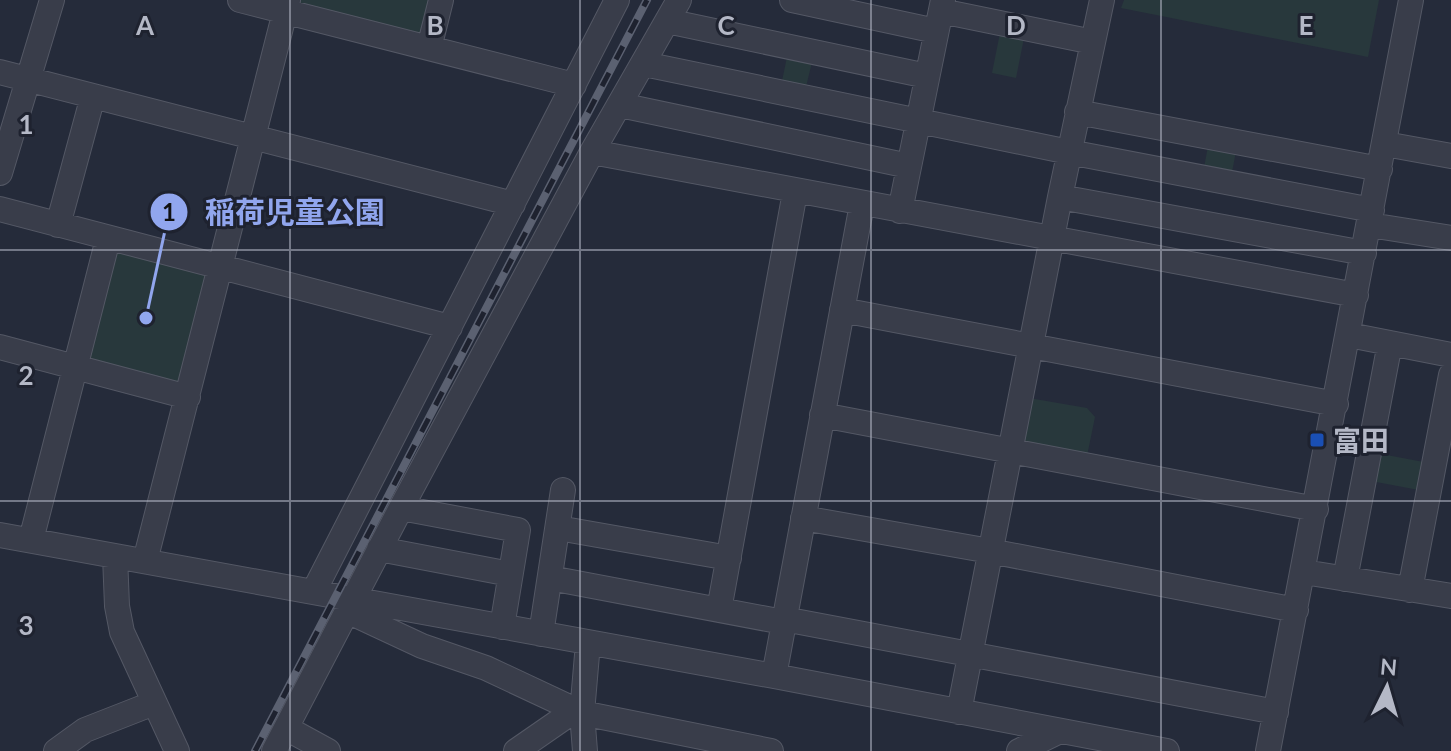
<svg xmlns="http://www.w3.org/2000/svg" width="1451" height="751" font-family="Lato,'Noto Sans JP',sans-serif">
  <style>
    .green { fill: #28383c }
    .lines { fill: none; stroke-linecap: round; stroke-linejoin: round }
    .minor-casing { stroke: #545865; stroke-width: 26 }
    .minor { stroke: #393d4a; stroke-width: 24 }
    .rail-casing { stroke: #5b6171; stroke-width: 8 }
    .rail { stroke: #1e222f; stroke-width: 5; stroke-dasharray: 15; stroke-linecap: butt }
    .grid { fill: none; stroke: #b4b8c6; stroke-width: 2; stroke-opacity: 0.55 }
    .transit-dot { fill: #1a4fb4; stroke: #1e222f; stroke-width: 3 }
    .labels { text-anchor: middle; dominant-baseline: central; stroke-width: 6; stroke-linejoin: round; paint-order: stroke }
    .poi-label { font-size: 28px; font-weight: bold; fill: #b4b8c6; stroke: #1e222f; text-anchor: start }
    .grid-label { font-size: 26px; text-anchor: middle; font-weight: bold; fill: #b4b8c6; stroke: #1e222f; stroke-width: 6; stroke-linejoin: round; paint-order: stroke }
    .leader { fill: none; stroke: #91a6ee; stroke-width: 3 }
    .callout-dot { fill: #91a6ee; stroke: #1e222f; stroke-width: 3 }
    .mark-label { font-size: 24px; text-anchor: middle; font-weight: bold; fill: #111 }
    .callout-label { font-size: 30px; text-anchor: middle; font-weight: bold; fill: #91a6ee; stroke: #1e222f; stroke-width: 6; stroke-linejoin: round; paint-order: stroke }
  </style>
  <rect width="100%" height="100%" fill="#252b3a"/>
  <!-- green -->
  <path class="green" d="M295 0H434L424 38 294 7Z
    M1124 0H1379L1368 57 1121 8Z
    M1000 33 1024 38 1016 78 992 73Z
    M788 52 813 58 805 91 781 86Z
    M1208 146 1236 151 1231 178 1203 173Z
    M111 248 210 274 180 387 81 361Z
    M1029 398 1087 408 1095 417 1086 461 1023 449Z
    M1376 453 1429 463 1424 491 1371 481Z"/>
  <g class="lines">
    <defs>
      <path id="minor" d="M240 0 574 85
        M792 0 936 31
        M941 11 1093 42
        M667 21 927 76
        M429 48 441 0
        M644 64 1069 152 1372 210
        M0 72 513 204
        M620 105 909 166
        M1077 112 1380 169
        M1385 144 1451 156
        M592 152 1356 295
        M0 173 52 0
        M1060 197 1364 253
        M0 209 450 327
        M900 211 943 0
        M58 225 93 96
        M1370 225 1451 238
        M842 310 1336 404
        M1349 335 1451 355
        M0 347 188 397
        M822 415 1316 509
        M401 508 518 530 502 627
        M803 518 990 551 1296 610
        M558 528 729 558
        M0 535 774 676 1167 751
        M31 540 108 239
        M379 549 510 574
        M115 556 117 606 122 632 177 751
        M145 561 288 0
        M1304 572 1451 596
        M550 578 783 622
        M1345 579 1390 343
        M1410 590 1451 375
        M314 591 617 0
        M719 610 795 192
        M347 611 422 646 486 668 582 713 771 751
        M784 619 1276 712
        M541 634 563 490
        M774 676 862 204
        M959 712 1060 197 1102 0
        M286 728 328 751
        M56 751 85 730 154 703
        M274 751 401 508 592 152 679 0
        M516 751 568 715 582 713
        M585 751 582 713 588 643
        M1019 751 1060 731
        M1268 751 1411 0"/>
    </defs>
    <!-- minor casing -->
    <use href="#minor" class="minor-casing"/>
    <!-- minor -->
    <use href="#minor" class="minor"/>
    <defs>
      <path id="rail" d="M255 751 647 0"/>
    </defs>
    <!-- rail casing -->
    <use href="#rail" class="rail-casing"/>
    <!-- rail -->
    <use href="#rail" class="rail"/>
  </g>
  <!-- grid -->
  <path class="grid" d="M290 0V751M580 0V751M871 0V751M1161 0V751M0 250H1451M0 501H1451"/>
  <!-- markers -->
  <rect class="transit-dot" x="1309" y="432" width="16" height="16" rx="4"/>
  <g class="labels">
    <!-- poi labels -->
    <g class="poi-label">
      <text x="1333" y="440">富田</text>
    </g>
  </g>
  <g class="grid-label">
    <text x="145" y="35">A</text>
    <text x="435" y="35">B</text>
    <text x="726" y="35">C</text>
    <text x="1016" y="35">D</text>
    <text x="1306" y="35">E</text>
    <text x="26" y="134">1</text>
    <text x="26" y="385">2</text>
    <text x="26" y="635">3</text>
  </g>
  <!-- callouts -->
  <path class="leader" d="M146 318L169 212"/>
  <g class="callout-dot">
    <circle cx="146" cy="318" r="8"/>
    <circle cx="169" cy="212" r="20"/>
  </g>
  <g class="mark-label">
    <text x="169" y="221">1</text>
  </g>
  <g class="callout-label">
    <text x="295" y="223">稲荷児童公園</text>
  </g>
  <!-- north arrow -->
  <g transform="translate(1387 687) rotate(5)" stroke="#1e222f" stroke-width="6" paint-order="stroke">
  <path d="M0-6L14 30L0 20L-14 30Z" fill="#b4b8c6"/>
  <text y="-12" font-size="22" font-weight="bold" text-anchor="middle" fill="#b4b8c6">N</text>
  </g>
</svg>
